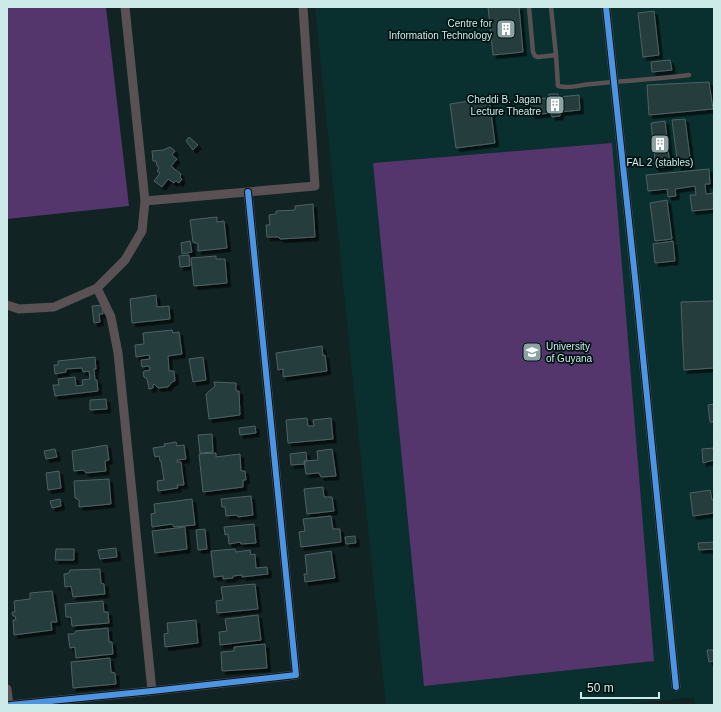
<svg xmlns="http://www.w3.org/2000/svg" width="721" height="712" font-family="Arial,sans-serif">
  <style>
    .built { fill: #09302f }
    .green { fill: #54356c }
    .building { fill: #283c3e; stroke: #4e6164; filter: url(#shadow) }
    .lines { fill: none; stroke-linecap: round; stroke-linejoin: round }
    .lane { stroke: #595153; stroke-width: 4.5 }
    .street { stroke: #595153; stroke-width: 9 }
    .cycleway-casing { stroke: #001312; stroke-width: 8 }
    .cycleway { stroke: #4d94e3; stroke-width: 6 }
    .labels { text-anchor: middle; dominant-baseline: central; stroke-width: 3.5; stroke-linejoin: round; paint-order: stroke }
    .poi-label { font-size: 10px; fill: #cceae8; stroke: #001312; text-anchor: end }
  </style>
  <defs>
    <filter id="shadow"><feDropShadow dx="3.5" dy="3.5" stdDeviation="0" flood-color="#0009"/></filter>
  </defs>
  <rect width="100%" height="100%" fill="#112323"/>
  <!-- built -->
  <path class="built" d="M315 7H714V705H695L694 697 619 705H386Z"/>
  <!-- green -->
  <path class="green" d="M7 7H106L129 206 7 219Z
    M612 143 654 661 424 686 373 163Z"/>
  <!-- building -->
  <path class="building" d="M488 7H519L523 52 493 55Z
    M654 11 659 55 643 57 638 13Z
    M670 60 672 70 652 72 651 62Z
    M709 82 713 109 649 115 647 85Z
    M549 94H558L559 97 579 95 580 110 560 112V116L552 117 551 113 531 115 529 99 549 98Z
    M489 98 495 143 456 148 450 104Z
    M685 119 691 165 678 167 672 120Z
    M665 121 670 166 656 168 651 123Z
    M189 137 198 145 193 150 186 141Z
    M170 147 175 151 172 155 177 159 171 166 181 174 180 177 182 179 179 183 176 181 174 183 168 179 162 187 154 181 160 173 157 171 159 168 157 166 156 161H153L152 151 163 150Z
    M709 169 710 184H705L706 194 714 193V209L692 211 690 195H696L695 186 675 189 676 196 668 197 667 189 648 191 646 175Z
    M667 200 672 239 655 241 650 203Z
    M313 204 315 237 280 239 279 237H267L266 225H270L269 215 276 214V211L295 210V206Z
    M217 217V222L224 221 227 248 198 251V244L193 242 190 220Z
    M190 241 192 252 182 254 181 243Z
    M673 241 675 261 655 263 653 244Z
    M189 255 190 266 180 267 179 256Z
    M216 256V259H225L227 283 194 286 191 258Z
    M156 295 157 307 169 306 170 319 132 323 130 299Z
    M714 301V368L684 370 681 302Z
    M102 305 103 314H99L100 322 94 323 92 306Z
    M172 330 173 333 179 332 182 354 168 356 169 371H174L175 381 172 382 168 387 158 388 154 384 153 385V388L149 389 147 379 144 377 143 373 144 371 150 370 149 366 142 367 141 360 150 359 149 355 136 357 135 345 144 344 143 333Z
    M322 346 323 356 325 355 327 371 283 377V369L278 370 276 353Z
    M95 357 96 369H94L95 380H97L98 391 55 396 53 385H59L58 379 75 377 76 386 83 385 82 380 90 379 89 371 83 372 82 368 66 369V372L55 374 54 365H58V361Z
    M203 357 206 380 193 382 189 359Z
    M214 382 236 383V391H239L240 415 209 419 206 394 215 386Z
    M106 399 107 409 90 410V400Z
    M714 404V422H710L708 405Z
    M307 418 308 426H314L313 420 331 418 333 439 288 443 286 420Z
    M255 426 256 433 240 435 239 428Z
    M212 434 213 452 200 453 198 435Z
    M176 442 177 446 184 445 186 459 177 460V462H181L184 485H177L178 488 158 491 157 481 164 480 161 461H160L159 456 155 457 153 448 165 446 164 444Z
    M107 445 109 460 105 461 106 471 86 473 83 470 74 471 72 451Z
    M714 448V460L703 463 702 449Z
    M55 449 57 457 46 459 44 451Z
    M332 449 336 476 321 477 319 473 306 474 304 461 318 460 317 451Z
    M306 452 307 461H304L305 464 291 465 290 454Z
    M216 453V457L240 454 241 471H245L246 480H243V487L203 492 199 454Z
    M59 471 61 488 48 490 46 473Z
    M109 479 111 504 79 507V500L75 498 74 481Z
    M323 487 324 497H332L334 511 307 514 304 489Z
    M710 490 712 500H714V513L693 516 690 493Z
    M251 496 253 515 238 517 237 515 226 516 225 507H222L221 499Z
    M60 499 61 506 52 508 50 501Z
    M192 499 195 525 174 527 172 524 152 527 151 514 155 513 154 504Z
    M331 516 333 529H340L341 542 301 547 299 532 305 531 303 519Z
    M254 524 256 543 241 544 240 542 229 544 228 534 225 535 224 527Z
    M185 527 187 549 155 553 152 531Z
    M205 529 207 549 198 550 196 530Z
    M355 536 356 543 346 544 345 537Z
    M714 542V549L699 550 698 543Z
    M116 548 117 557 100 559 98 550Z
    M56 549H74V560H55Z
    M235 549 236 552 250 550 251 555 255 554 256 568 267 567 268 574 242 577V575L233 576V578L223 579V576L214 577 211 551Z
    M331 551 335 578 305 582 304 574H307L305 555Z
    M100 569 101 583 104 584 105 594 73 597 71 586 65 587 64 574 69 573 70 570Z
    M255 584 258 609 217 613 216 601 223 600 221 587Z
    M52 591 57 622H51L52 630 14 635 13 620H16L15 616H13L12 612H15L14 601 30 599V593Z
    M103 601 104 612H108L109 623 72 626 71 617H66L65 604Z
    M258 615 261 640 220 645 219 632 227 631 225 619Z
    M196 620 198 643 165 647 164 634 168 633 167 623Z
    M108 628 109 642H112L113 654 76 658 75 647 70 648 68 634H74L76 631Z
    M265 644 267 668 222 671 221 652 234 651V647Z
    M707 650H714V661L709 662Z
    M110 658 111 672 115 673 116 684 73 688 71 662Z"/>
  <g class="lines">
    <!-- lane -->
    <path class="lane" d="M529 7 533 52 535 56 538 57 556 55
      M551 7 556 55 558 86C572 89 578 85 591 84 624 81 656 79 689 75"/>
    <!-- street -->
    <path class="street" d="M606 7 636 287 676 687
      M145 201 315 186 303 7
      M97 288 111 317 118 353 152 691
      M7 305 19 309 54 307 97 288 125 260 142 231 145 201 125 7
      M7 689 9 705
      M10 705 152 691 296 675 248 192"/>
    <defs>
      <path id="cycleway" d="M606 7 636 287 676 687
        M10 705 152 691 296 675 248 192"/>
    </defs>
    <!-- cycleway casing -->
    <use href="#cycleway" class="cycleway-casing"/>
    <!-- cycleway -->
    <use href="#cycleway" class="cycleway"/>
  </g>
  <!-- icons -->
  <defs>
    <symbol id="building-square" viewBox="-11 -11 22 22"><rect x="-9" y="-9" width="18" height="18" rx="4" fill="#8ba4a3" stroke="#001312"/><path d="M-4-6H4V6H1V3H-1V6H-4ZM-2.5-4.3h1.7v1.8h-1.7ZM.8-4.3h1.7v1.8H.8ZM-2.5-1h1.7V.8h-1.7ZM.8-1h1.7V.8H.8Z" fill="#fff"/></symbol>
    <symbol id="university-square" viewBox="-11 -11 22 22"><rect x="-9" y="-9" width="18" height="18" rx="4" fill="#8ba4a3" stroke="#001312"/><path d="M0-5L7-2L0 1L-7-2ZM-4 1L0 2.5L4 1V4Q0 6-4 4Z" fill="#fff"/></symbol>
  </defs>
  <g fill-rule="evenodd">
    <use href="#building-square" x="495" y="18" width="22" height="22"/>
    <use href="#building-square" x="544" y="94" width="22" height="22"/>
    <use href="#building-square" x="649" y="133" width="22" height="22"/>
    <use href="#university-square" x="521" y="341" width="22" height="22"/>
  </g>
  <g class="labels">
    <!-- poi labels -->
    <g class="poi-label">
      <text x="492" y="23">Centre for<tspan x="492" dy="12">Information Technology</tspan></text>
      <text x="541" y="99">Cheddi B. Jagan<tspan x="541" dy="12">Lecture Theatre</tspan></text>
      <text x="660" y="162" text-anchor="middle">FAL 2 (stables)</text>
      <text x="546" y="346" text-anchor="start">University<tspan x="546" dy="12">of Guyana</tspan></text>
    </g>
  </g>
  <!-- border -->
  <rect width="721" height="712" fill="none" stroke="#cceae8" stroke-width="16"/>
  <!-- scale -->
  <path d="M581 692v6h78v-6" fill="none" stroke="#cceae8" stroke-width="2"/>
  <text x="587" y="692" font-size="12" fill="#cceae8" stroke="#001312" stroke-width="3" paint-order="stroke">50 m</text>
</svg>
